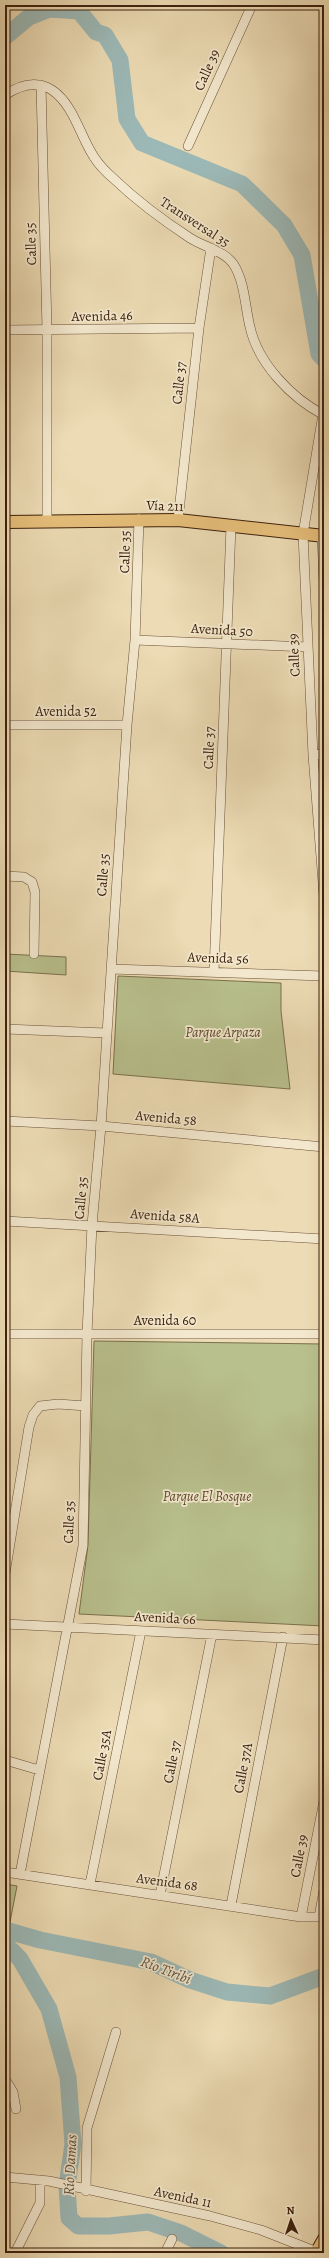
<svg xmlns="http://www.w3.org/2000/svg" width="329" height="2258" font-family="Alegreya,serif">
  <style>
    .green { fill: #b8c08d; stroke: #7b704d }
    .lines { fill: none; stroke-linecap: round; stroke-linejoin: round }
    .river { stroke: #9cb9b7; stroke-width: 17 }
    .minor-casing { stroke: #6a5037; stroke-width: 10 }
    .major-casing { stroke: #3e210d; stroke-width: 14 }
    .minor { stroke: #f3e8ce; stroke-width: 9 }
    .major { stroke: #e6be7a; stroke-width: 12 }
    .labels { text-anchor: middle; dominant-baseline: central; stroke-width: 3.5; stroke-linejoin: round; paint-order: stroke }
    .street-label { font-size: 14px; fill: #3e210d; stroke: #f3e8ce }
    .park-label { font-size: 14px; font-style: italic; fill: #5c492d; stroke: #f3e8ce }
    .water-label { font-size: 15px; font-style: italic; fill: #5a4f40; stroke: #f3e8ce }
  </style>
  <rect width="100%" height="100%" fill="#ecdbb4"/>
  <filter id="stains"><feTurbulence type="fractalNoise" baseFrequency=".005" numOctaves="4"/><feColorMatrix values="0 0 0 0 .2 0 0 0 0 .09 0 0 0 0 .02 0 0 0 .5 -.17"/></filter>
  <radialGradient id="worn" r=".72"><stop offset=".6" stop-color="#630" stop-opacity="0"/><stop offset="1" stop-color="#630" stop-opacity=".3"/></radialGradient>
  <!-- green -->
  <path class="green" d="M5 954 66 957V975L5 971Z
    M118 976 281 983V1011L290 1089 113 1074Z
    M94 1341 324 1344V1626L79 1614 88 1545Z
    M5 1884 17 1886 9 1927 5 1925Z"/>
  <g class="lines">
    <!-- river -->
    <path class="river" d="M5 37 29 17 49 9 79 11 96 32 105 35 120 60 127 119 142 143 242 184 284 225 302 255 319 354 324 359
      M5 1930 40 1940 151 1962 190 1980 227 1992 270 1996 324 1976
      M5 1944 20 1959 49 2009 68 2077 73 2144 67 2186 69 2218 78 2226H109L148 2222 181 2233 221 2253"/>
    <defs>
      <path id="minor" d="M41 85 47 330V521
        M5 95C20 85 36 80 52 90 74 105 80 136 94 157 99 165 107 173 114 179 137 201 164 221 190 238 204 247 225 251 234 265 245 283 245 307 250 327 258 363 291 398 324 415
        M188 146 252 5
        M5 330 199 328
        M323 414 303 534 313 755 324 895
        M178 520 199 328 211 248
        M322 536 324 582
        M135 640 307 647
        M5 725H127
        M313 755 324 754
        M5 876 24 877 32 882 35 892 34 954
        M111 969 324 976
        M214 972 231 526
        M5 1029 106 1033
        M5 1121 101 1126 324 1147
        M5 1221 324 1239
        M5 1334H324
        M5 1574 29 1427 33 1415 40 1406 58 1404 86 1406
        M5 1624 324 1640
        M5 1760 39 1770
        M5 1872 301 1917H324
        M20 1874 83 1546 87 1334 92 1225 101 1126 127 725 135 640 139 519
        M90 1884 141 1631
        M160 1895 212 1634
        M231 1905 283 1637
        M301 1917 324 1801
        M319 1917 324 1890
        M5 2079 13 2092 16 2109
        M5 2177 49 2181 210 2216 261 2230 317 2252
        M86 2191 87 2128 116 2032
        M15 2253 40 2203V2180
        M165 2253 172 2239"/>
      <path id="major" d="M5 522 178 520 324 536
        M316 2253 324 2239"/>
    </defs>
    <!-- minor casing -->
    <use href="#minor" class="minor-casing"/>
    <!-- major casing -->
    <use href="#major" class="major-casing"/>
    <!-- minor -->
    <use href="#minor" class="minor"/>
    <!-- major -->
    <use href="#major" class="major"/>
  </g>
  <g class="labels">
    <!-- street labels -->
    <g class="street-label">
      <text transform="translate(207 70) rotate(-66)">Calle 39</text>
      <text transform="translate(195 222) rotate(33)">Transversal 35</text>
      <text transform="translate(31 244) rotate(-92)">Calle 35</text>
      <text transform="translate(102 316) rotate(-1)">Avenida 46</text>
      <text transform="translate(179 383) rotate(-84)">Calle 37</text>
      <text transform="translate(165 506) rotate(2)">Vía 211</text>
      <text transform="translate(125 552) rotate(-89)">Calle 35</text>
      <text transform="translate(222 630) rotate(3)">Avenida 50</text>
      <text transform="translate(294 655) rotate(-93)">Calle 39</text>
      <text x="66" y="711">Avenida 52</text>
      <text transform="translate(209 748) rotate(-88)">Calle 37</text>
      <text transform="translate(103 875) rotate(-86)">Calle 35</text>
      <text transform="translate(218 958) rotate(2)">Avenida 56</text>
      <text transform="translate(166 1118) rotate(5)">Avenida 58</text>
      <text transform="translate(81 1198) rotate(-85)">Calle 35</text>
      <text transform="translate(165 1216) rotate(4)">Avenida 58A</text>
      <text x="165" y="1320">Avenida 60</text>
      <text transform="translate(69 1522) rotate(-88)">Calle 35</text>
      <text transform="translate(165 1618) rotate(3)">Avenida 66</text>
      <text transform="translate(102 1755) rotate(-79)">Calle 35A</text>
      <text transform="translate(172 1762) rotate(-79)">Calle 37</text>
      <text transform="translate(243 1768) rotate(-79)">Calle 37A</text>
      <text transform="translate(299 1856) rotate(-79)">Calle 39</text>
      <text transform="translate(167 1882) rotate(8)">Avenida 68</text>
      <text transform="translate(183 2197) rotate(12)">Avenida 11</text>
    </g>
    <!-- park labels -->
    <g class="park-label">
      <text x="223" y="1032">Parque Arpaza</text>
      <text x="207" y="1496">Parque El Bosque</text>
    </g>
    <!-- water labels -->
    <g class="water-label">
      <text transform="translate(166 1970) rotate(21)">Río Tiribí</text>
      <text transform="translate(70 2165) rotate(-87)">Río Damas</text>
    </g>
  </g>
  <!-- margin -->
  <rect width="329" height="2258" fill="none" stroke="#ecdbb4" stroke-width="20"/>
  <rect x="6" y="6" width="317" height="2246" fill="none" stroke="#3e210d" stroke-width="2"/>
  <rect x="10" y="10" width="309" height="2238" fill="none" stroke="#3e210d"/>
  <!-- north arrow -->
  <g transform="translate(291 2220) rotate(357)" stroke="#f3e8ce" stroke-width="3" paint-order="stroke">
  <path d="M0-3L7 15L0 10L-7 15Z" fill="#3e210d"/>
  <text y="-6" font-size="11" font-weight="bold" text-anchor="middle" fill="#3e210d">N</text>
  </g>
  <rect width="100%" height="100%" filter="url(#stains)"/>
  <rect width="100%" height="100%" fill="url(#worn)"/>
</svg>
